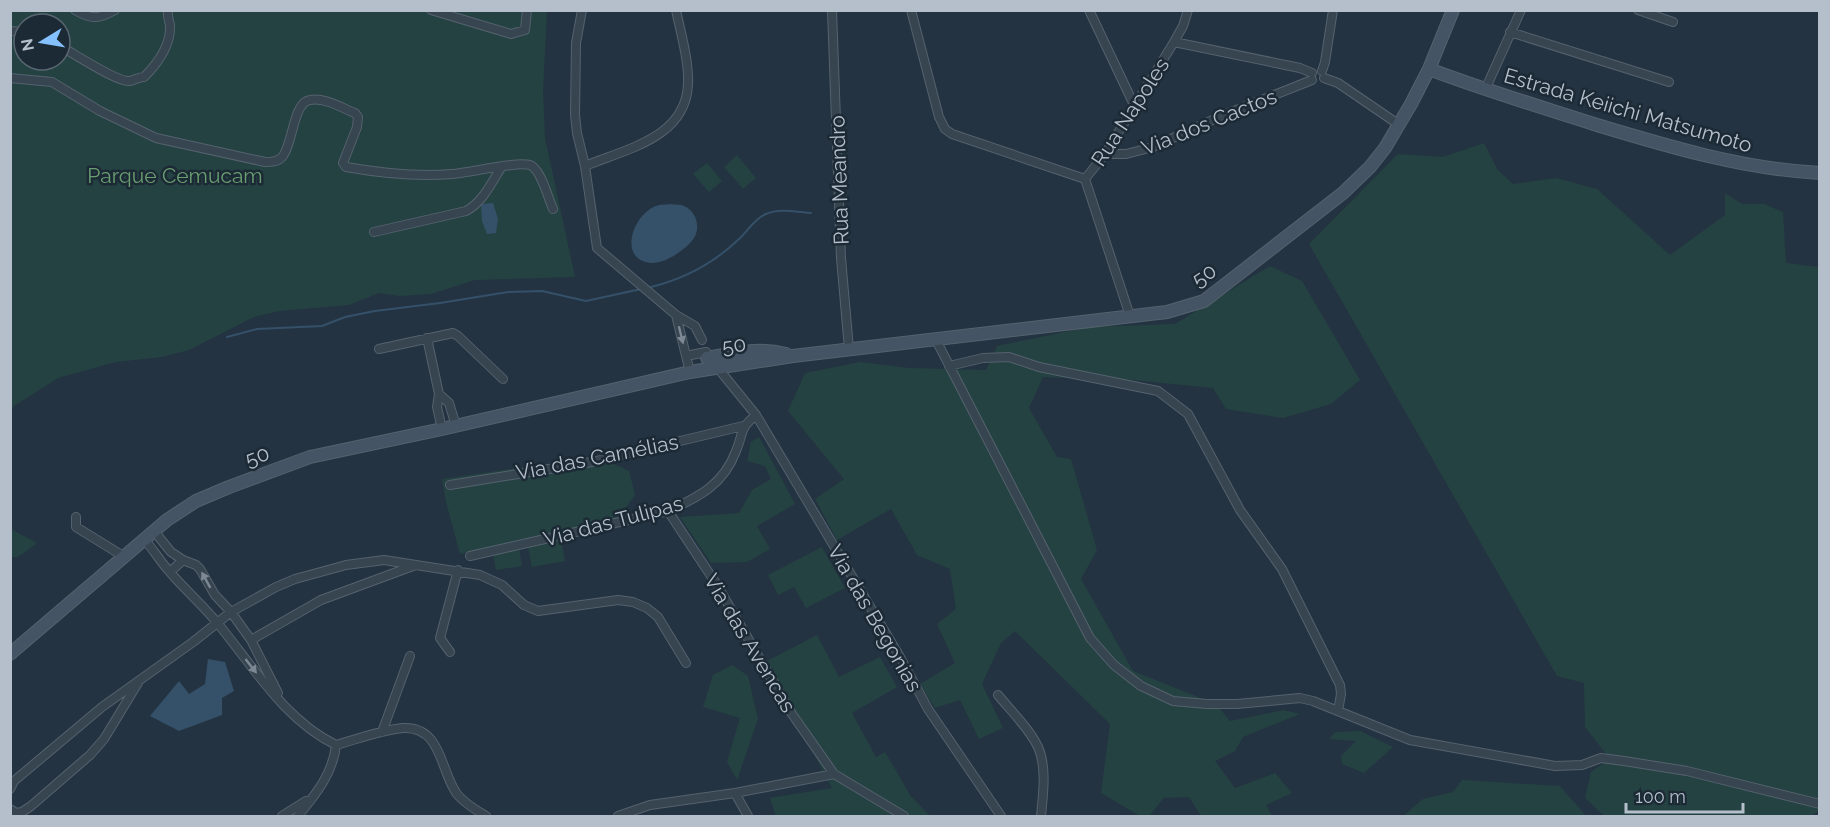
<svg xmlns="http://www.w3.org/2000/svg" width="1830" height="827" font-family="Raleway,sans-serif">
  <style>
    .green { fill: #254242; fill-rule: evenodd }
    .water { fill: #355169 }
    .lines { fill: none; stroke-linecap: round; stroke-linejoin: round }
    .stream { stroke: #355169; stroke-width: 2 }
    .street-casing { stroke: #55626e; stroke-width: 10 }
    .secondary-casing { stroke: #55626e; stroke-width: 14 }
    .street { stroke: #374551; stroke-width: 8 }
    .secondary { stroke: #455464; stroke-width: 12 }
    .oneway { fill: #7c8894 }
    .labels { text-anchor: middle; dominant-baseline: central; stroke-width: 5; stroke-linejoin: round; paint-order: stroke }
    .street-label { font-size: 21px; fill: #b4bfcb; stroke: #1c2a36 }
    .park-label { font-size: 21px; fill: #699e70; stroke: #1c2a36 }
  </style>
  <rect width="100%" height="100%" fill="#233341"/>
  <!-- green -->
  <path class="green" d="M10 11H547L543 90 545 138 575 277 475 280 431 294 400 296 379 293 349 305 279 311 254 317 189 350 162 357 116 362 58 378 11 408ZM24 24H60V60H24Z
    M1484 143 1497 169 1513 184 1556 178 1597 189 1670 255 1725 215V193L1742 204H1764L1783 212 1786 263 1819 267V811L1811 816H1604L1585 798 1591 772 1610 759 1585 727 1584 683 1557 676 1309 244 1398 154 1443 157Z
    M737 155 756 178 743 189 724 167Z
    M707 163 722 181 709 192 693 174Z
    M1270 266 1302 281 1360 380 1331 404 1283 418 1226 409 1213 388 1133 380 1043 377 1029 408 1057 457 1071 459 1097 550 1081 579 1133 671 1216 704 1230 721 1284 710 1300 714 1243 737 1235 751 1215 761 1235 788 1275 773 1292 793 1266 805 1272 816H1201L1189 797 1164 798 1149 816H1140L1101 793 1110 724 1015 631 1001 643 982 684 1003 728 979 739 960 700 935 708 920 684 955 663 937 624 956 609 950 569 917 555 891 509 837 540 815 499 844 479 788 411 805 373 860 362 909 368 986 370 997 346 1089 327 1175 324Z
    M759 437 795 504 757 526 770 549 747 562 711 563 680 517 739 513 752 490 771 479 765 466 747 461 751 442Z
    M614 464 629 471 635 495 618 518 460 554 446 502 442 479 530 466Z
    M11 529 37 543 18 557H11Z
    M561 540 565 561 532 567 528 547Z
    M822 547 845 588 806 608 794 587 778 595 768 575Z
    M519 548 522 566 496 570 493 554Z
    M817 635 839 677 880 657 897 687 852 713 876 757 885 752 910 795 930 816H776L770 798 832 788 765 662Z
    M732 665 748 676 758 719 737 780 727 762 740 718 703 707 713 675Z
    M1360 731 1393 747 1364 773 1342 764 1341 756 1356 741 1329 739 1335 732Z
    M1462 780 1560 786 1586 816H1403L1423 799 1453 792Z"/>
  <!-- water -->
  <path class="water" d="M493 203 498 219 496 233 487 234 482 221 481 204Z
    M670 204C675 205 681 204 684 206 696 211 701 227 694 238 687 249 665 264 651 263 617 260 633 214 656 206 660 204 666 205 670 204Z
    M208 659 225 662 234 691 222 698V715L179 731 150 716 179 681 189 694 205 684Z"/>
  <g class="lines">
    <!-- stream -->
    <path class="stream" d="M647 288C682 280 713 264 739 239 748 231 754 219 766 214 780 208 796 212 811 213
      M227 337 257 329 322 326 345 317 375 311 440 303 508 292 542 291 586 301 641 289"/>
    <defs>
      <path id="street" d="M75 10C92 20 99 19 115 10
        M431 10 511 34 525 30 527 10
        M582 10 576 43 575 115 577 133 585 166 597 248 676 315 695 326 702 340
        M832 10 841 258 849 349
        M911 10 939 117 945 129 952 134 1085 179
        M1089 10 1135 107
        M1638 10 1673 22
        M10 31 24 32
        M1510 32 1669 82
        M1174 42 1300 68 1312 73
        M60 46C73 53 118 83 130 81 135 80 138 77 144 77 157 64 171 45 170 25 169 20 167 16 168 10
        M1322 71 1325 62 1333 10
        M10 78 52 82 100 111 156 138 265 162C271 162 278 162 282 157 293 145 293 102 310 100 324 97 342 108 355 113L358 117 357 127 343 163 346 167C380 173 417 177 452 174 469 173 517 161 530 165 541 169 548 198 553 209
        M1324 78 1338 83 1398 124
        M1485 90 1521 10
        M1105 154H1126L1153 147 1219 117 1312 80
        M585 166C626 149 686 138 688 84 689 61 681 34 676 10
        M1085 179 1105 154 1174 42 1183 26 1188 10
        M1085 179 1130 316
        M374 232 466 211C483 202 492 182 502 166
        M676 315 690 372
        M427 338 439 394 437 407 442 429
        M936 340 1090 638 1114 665 1141 686 1173 701 1207 704H1237L1300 698 1313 701 1410 740 1555 766 1582 765 1601 758 1624 761 1687 771 1820 804
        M379 349 453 333 458 336 503 379
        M686 356 706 352
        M949 366 983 358 1009 357 1039 367 1158 391 1188 414 1240 510 1282 569 1340 685 1341 694 1338 711
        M717 367 756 415 900 657 928 709 1001 816
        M439 394 449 403 456 426
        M450 485 592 462 743 426
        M668 511 717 585 792 714 834 774
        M76 517V527L123 556
        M154 531 171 552 183 560 196 565 200 569 215 595 231 612 251 640 278 693
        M144 539C153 549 160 561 169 571 185 590 204 606 219 625 255 669 285 720 336 745 358 739 381 730 403 728 442 726 440 771 457 794 465 804 476 810 486 816
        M470 556 668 511C699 497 724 484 736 451 744 432 739 429 756 415
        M170 572 183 560
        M251 640 321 600 413 566
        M450 652 440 638 458 570
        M998 695C1011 711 1029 728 1038 747 1047 767 1043 795 1041 816
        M382 732 410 656
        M10 789 14 781 102 707 193 642 231 612 276 587 295 579 346 565 384 560 480 575 502 585 524 605 538 611 618 600 633 602 647 608 658 617 686 663
        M735 793 748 816
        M10 809 16 813 22 812 31 806 90 755 104 739 138 683
        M282 816 306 801
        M298 816C315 795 333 774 336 745
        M618 816 650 805 735 793 834 774 904 816"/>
      <path id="secondary" d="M1429 69C1484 90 1541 107 1597 125 1670 147 1743 169 1820 173
        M707 358C734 353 758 347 786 354
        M10 654 167 520 196 501 229 487 310 457 442 429 690 372 793 356 1167 312 1204 301 1343 193 1370 167 1385 148 1411 104 1429 69 1453 10"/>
    </defs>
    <!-- street casing -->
    <use href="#street" class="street-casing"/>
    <!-- secondary casing -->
    <use href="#secondary" class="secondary-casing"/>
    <!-- street -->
    <use href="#street" class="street"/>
    <!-- secondary -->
    <use href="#secondary" class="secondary"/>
  </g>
  <!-- one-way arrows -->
  <defs><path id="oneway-solid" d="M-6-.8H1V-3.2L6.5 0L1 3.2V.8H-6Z" transform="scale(1.5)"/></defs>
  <g class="oneway">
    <use href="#oneway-solid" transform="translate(681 335) rotate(76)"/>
    <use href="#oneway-solid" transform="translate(206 580) rotate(-119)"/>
    <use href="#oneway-solid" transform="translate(251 666) rotate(52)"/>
  </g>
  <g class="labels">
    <!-- street labels -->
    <g class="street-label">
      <text transform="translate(1628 110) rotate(16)">Estrada Keiichi Matsumoto</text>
      <text transform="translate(1130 112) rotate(-57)">Rua Napoles</text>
      <text transform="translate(1209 122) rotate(-22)">Via dos Cactos</text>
      <text transform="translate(839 180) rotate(-92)">Rua Meandro</text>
      <text transform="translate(1204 275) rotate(-34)">50</text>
      <text transform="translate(734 345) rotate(-8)">50</text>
      <text transform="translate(257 456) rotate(-20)">50</text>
      <text transform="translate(597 457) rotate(-11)">Via das Camélias</text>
      <text transform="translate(613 521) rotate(-15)">Via das Tulipas</text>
      <text transform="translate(875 618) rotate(60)">Via das Begonias</text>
      <text transform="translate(750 643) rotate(59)">Via das Avencas</text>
    </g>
    <!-- park labels -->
    <g class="park-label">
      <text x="175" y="175">Parque Cemucam</text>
    </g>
  </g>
  <!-- border -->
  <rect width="1830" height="827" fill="none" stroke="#b4bfcb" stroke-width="24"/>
  <!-- north arrow -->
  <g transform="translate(42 42) rotate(259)"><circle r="28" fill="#1c2a36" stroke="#596672" stroke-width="1.5"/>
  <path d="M0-4.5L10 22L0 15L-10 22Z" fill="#85c1ff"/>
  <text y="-9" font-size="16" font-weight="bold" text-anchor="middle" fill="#b4bfcb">N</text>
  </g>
  <!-- scale -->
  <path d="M1626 803v9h117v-9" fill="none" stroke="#b4bfcb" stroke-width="3"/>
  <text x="1635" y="803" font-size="18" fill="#b4bfcb" stroke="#1c2a36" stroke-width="4.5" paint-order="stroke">100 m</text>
</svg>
